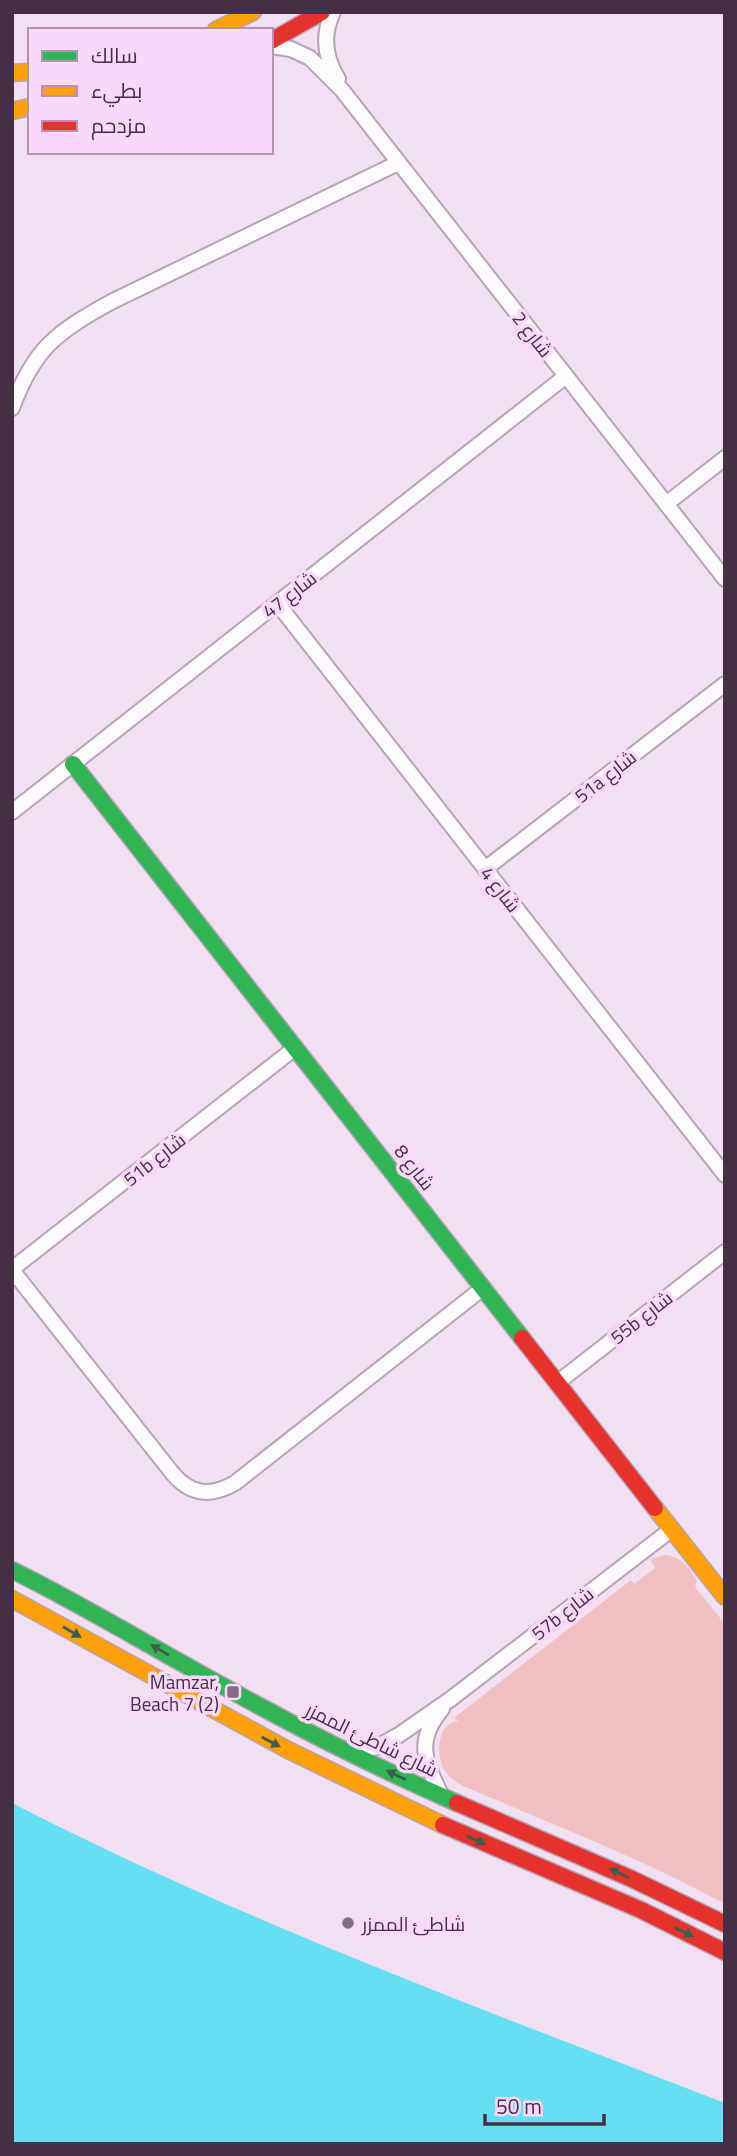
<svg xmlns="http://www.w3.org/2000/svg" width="737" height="2156" font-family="'Titillium Web',Cairo,sans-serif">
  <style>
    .garden { fill: #f1c0c2 }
    .water { fill: #67dff3 }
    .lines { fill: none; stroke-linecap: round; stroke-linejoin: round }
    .street-casing { stroke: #b6a4b6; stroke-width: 18 }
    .fast-casing { stroke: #b6a4b6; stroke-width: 19 }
    .slow-casing { stroke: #b6a4b6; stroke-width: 19 }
    .jam-casing { stroke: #b6a4b6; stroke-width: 19 }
    .street { stroke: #fdfafd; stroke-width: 14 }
    .fast { stroke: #30b455; stroke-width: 16 }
    .slow { stroke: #ff9f0a; stroke-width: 16 }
    .jam { stroke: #e5322d; stroke-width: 16 }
    .oneway { fill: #3e5e4b }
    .poi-dot { fill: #826d82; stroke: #fad8f9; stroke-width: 2.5 }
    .labels { text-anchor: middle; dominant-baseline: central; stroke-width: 7; stroke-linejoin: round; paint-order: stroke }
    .street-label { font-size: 19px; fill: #452f45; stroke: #fad8f9 }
    .poi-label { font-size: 19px; fill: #452f45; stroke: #fad8f9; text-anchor: end }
  </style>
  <rect width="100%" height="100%" fill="#f2e0f2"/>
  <!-- garden -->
  <path class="garden" d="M665 1555C682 1557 688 1567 697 1580L695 1587 725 1624V1904C641 1858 550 1823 463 1786 454 1781 446 1775 442 1765 436 1750 439 1723 458 1721L454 1718 631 1580 634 1584 655 1568 650 1559Z"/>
  <!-- water -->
  <path class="water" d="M12 1803C242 1921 484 2010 725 2103V2144H12Z"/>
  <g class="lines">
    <defs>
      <path id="street" d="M333 12C322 35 325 58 338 79
        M271 46 291 49 310 58 342 90 725 579
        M12 408C34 348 57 332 111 302L398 163
        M666 504 725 458
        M277 603 725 1175
        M12 812 566 376
        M485 869 725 684
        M12 1269 295 1048
        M12 1270 173 1474C191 1495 211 1497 235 1483L483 1288
        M557 1383 725 1252
        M442 1709C414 1742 426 1763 442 1797
        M349 1752 377 1747 399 1735 452 1698 672 1529"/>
      <path id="fast" d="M73 764 522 1338
        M12 1570C87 1607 158 1651 232 1691 305 1732 380 1769 457 1803"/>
      <path id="slow" d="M216 30 253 12
        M12 73 30 72
        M12 111 30 107
        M655 1508 725 1597
        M12 1599 288 1750 443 1825"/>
      <path id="jam" d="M271 41 322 12
        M522 1338 655 1508
        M457 1803 632 1879 725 1924
        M443 1825 641 1910 725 1952"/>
    </defs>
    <!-- street casing -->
    <use href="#street" class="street-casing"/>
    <!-- fast casing -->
    <use href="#fast" class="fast-casing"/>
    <!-- slow casing -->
    <use href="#slow" class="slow-casing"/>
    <!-- jam casing -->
    <use href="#jam" class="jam-casing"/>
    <!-- street -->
    <use href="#street" class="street"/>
    <!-- fast -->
    <use href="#fast" class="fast"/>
    <!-- slow -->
    <use href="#slow" class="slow"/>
    <!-- jam -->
    <use href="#jam" class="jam"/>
  </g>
  <!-- one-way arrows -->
  <defs><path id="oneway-solid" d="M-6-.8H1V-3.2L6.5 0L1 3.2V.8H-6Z" transform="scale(1.75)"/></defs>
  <g class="oneway">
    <use href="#oneway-solid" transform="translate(72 1632) rotate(30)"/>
    <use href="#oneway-solid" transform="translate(160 1650) rotate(-150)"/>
    <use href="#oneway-solid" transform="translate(271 1742) rotate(28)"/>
    <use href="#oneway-solid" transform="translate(396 1775) rotate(-154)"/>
    <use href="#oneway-solid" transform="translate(476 1840) rotate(24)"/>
    <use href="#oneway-solid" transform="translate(619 1873) rotate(-155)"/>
    <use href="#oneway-solid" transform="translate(684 1932) rotate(26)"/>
  </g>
  <!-- markers -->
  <g class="poi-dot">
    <rect x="226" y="1685" width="14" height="14" rx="3.5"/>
    <circle cx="348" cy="1923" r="7"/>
  </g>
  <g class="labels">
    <!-- street labels -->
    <g class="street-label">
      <text transform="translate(533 334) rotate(52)">شارع 2</text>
      <text transform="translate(289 594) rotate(-38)">شارع 47</text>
      <text transform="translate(605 776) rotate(-38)">51a شارع</text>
      <text transform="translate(501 889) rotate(52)">شارع 4</text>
      <text transform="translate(154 1159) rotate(-38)">51b شارع</text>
      <text transform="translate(415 1167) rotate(52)">شارع 8</text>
      <text transform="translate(641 1317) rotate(-38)">55b شارع</text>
      <text transform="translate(562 1613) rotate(-38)">57b شارع</text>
      <text transform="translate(372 1739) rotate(26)">شارع شاطئ الممزر</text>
    </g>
    <!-- poi labels -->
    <g class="poi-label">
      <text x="219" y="1681">Mamzar,<tspan x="219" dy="22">Beach 7 (2)</tspan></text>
      <text x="362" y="1923" text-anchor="start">شاطئ الممزر</text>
    </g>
  </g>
  <!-- border -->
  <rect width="737" height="2156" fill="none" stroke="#452f45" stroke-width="28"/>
  <!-- legend -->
  <rect x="28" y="28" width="245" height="126" fill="#fad8f9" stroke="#b294b1" stroke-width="2"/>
  <rect x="42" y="51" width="35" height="10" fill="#30b455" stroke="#b294b1" stroke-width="2"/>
  <text x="91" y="63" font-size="21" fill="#452f45">سالك</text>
  <rect x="42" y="86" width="35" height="10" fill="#ff9f0a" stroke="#b294b1" stroke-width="2"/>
  <text x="91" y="98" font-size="21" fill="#452f45">بطيء</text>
  <rect x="42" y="121" width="35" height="10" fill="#e5322d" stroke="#b294b1" stroke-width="2"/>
  <text x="91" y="133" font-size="21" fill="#452f45">مزدحم</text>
  <!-- scale -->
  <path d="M485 2114v10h119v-10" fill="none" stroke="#452f45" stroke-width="3.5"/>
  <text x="496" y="2114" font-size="21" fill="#452f45" stroke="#fad8f9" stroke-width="5" paint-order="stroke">50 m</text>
</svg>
